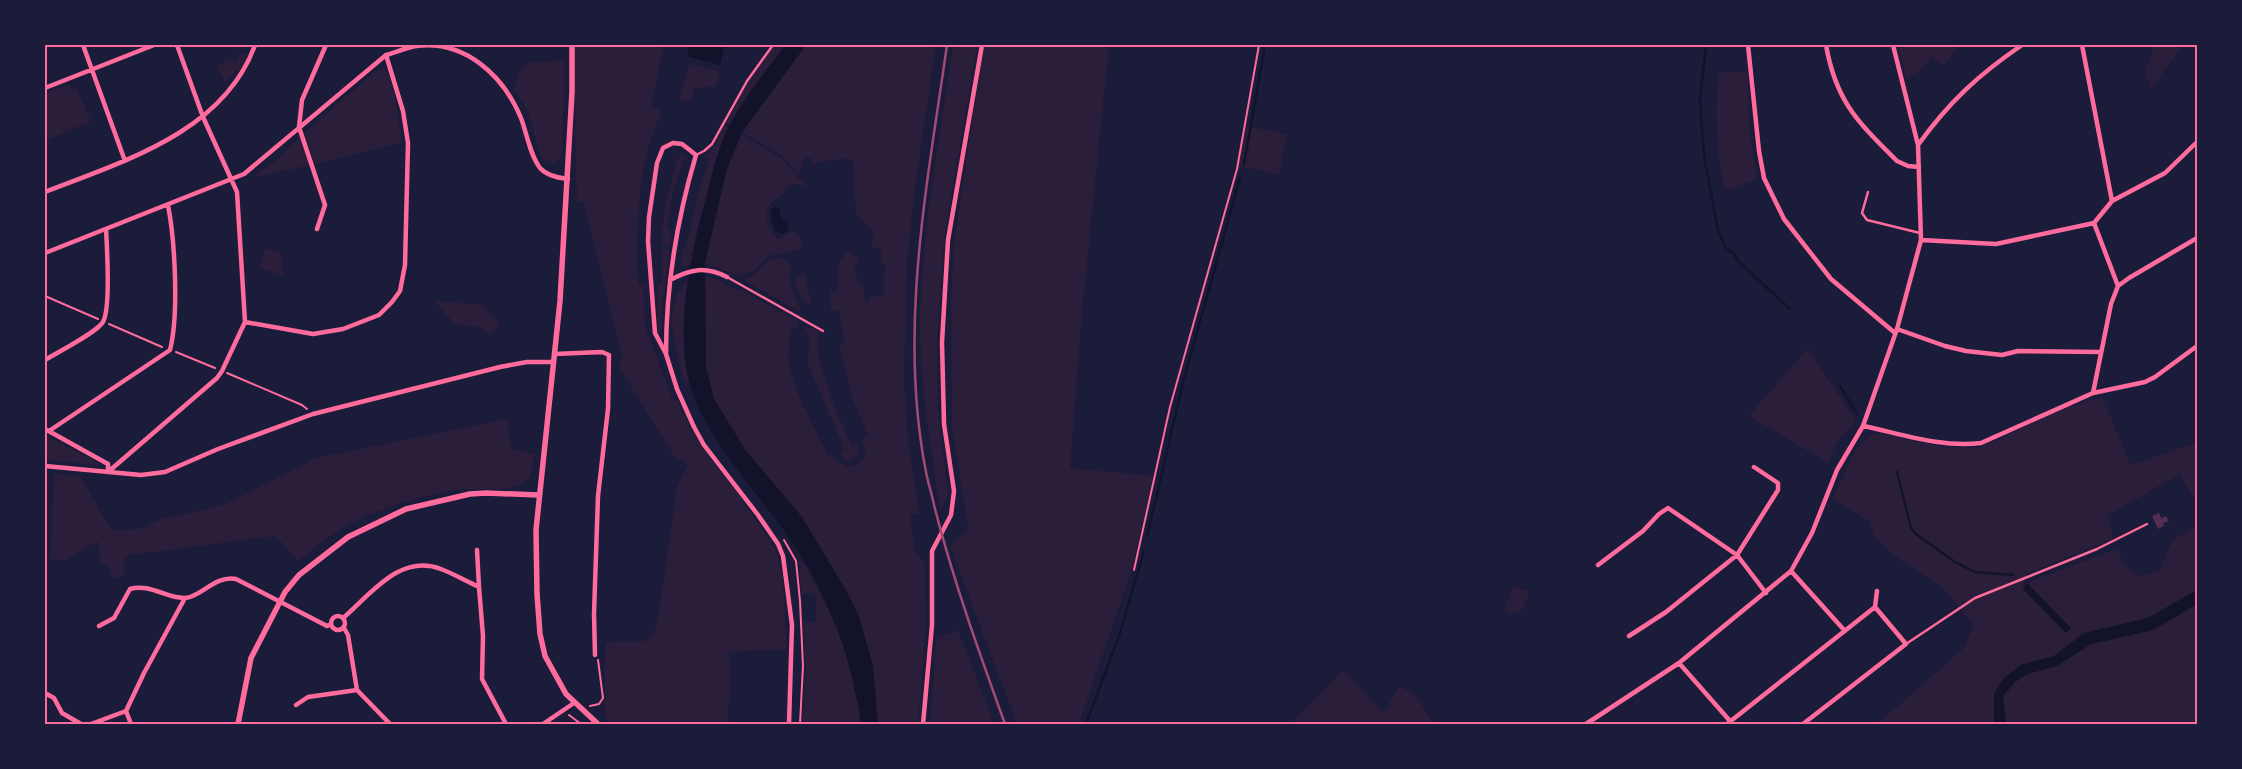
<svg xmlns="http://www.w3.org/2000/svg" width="2242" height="769" font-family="Signika,sans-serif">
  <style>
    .green { fill: #2a1e3b }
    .water { fill: #12122b }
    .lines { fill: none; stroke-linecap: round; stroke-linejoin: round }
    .stream { stroke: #12122b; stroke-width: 2.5 }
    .building { fill: #542f53 }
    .path { stroke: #ff6b9d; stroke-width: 2 }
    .service { stroke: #ff6b9d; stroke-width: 2.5 }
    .minor { stroke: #ff6b9d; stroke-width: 4.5 }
    .tertiary { stroke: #ff6b9d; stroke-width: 5.5 }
    .rail { stroke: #a44b75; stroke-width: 2.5 }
    .neatline { fill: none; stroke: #ff6b9d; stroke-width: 2 }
  </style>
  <rect width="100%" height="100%" fill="#1b1b3a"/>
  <!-- green -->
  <path class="green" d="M573 45H664L651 106 662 111C637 164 636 227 638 285L646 284 647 288 643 290 645 326 672 398 677 400 692 431 709 457 735 488 745 505 775 548 782 571 787 649 729 652 730 687 727 724H612L605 718V642L646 641 654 633 658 619 677 487 688 465 674 456 617 364 623 359 584 203 577 201Z
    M775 45H785L730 125 726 123 748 82Z
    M806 45H936L914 194 907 264 904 380 908 438 919 513 910 516 915 552 925 562 926 628 918 724H878L873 666 859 617 847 592 802 517 746 451 714 399 706 368 705 277 717 279 737 291 739 289 798 321 797 329 791 327C790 340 787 353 790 366 795 395 816 429 828 456H835L839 463 848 467C867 462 869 457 862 439L868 436 853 400 839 345 845 343 839 310H831L830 291 835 293 838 288V264L848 251 859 258 854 272 864 289 865 302H869L870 297 883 296 885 264 881 263 882 250 872 247 873 229H869V225L856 216 853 161 849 158 817 162 816 165H813L812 159 806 157 798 175 784 157 742 132Z
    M953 45H977L944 239 937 343 938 412 948 493 941 514C932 454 921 393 920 332 920 237 940 139 953 45Z
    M984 45H1109L1082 313 1070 468 1153 476 1132 569 1079 724H1017L950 546 968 529 952 425 951 300 954 242Z
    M1898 45H1959L1960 46 1943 66 1931 57 1920 71 1906 78Z
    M2152 45H2182L2152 89 2144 72 2151 57Z
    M239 53 247 55 240 71 238 70 225 82 216 66 231 59 235 64Z
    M565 60 562 155 555 163 543 160C531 134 534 113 514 91L519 73 527 63Z
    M689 64 718 71 719 76 715 88 706 85 705 89 695 87 690 102 679 99Z
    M385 67 394 91 402 142 315 164 305 132 377 70Z
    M1747 71 1750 137 1758 179 1725 190C1716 151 1715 113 1718 73Z
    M69 84 71 90 76 87 91 121 45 141V93Z
    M724 125 729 128 699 222 690 265 684 267 680 265 683 247H685L686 241H688L695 204 709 159 703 156 713 147Z
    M1246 126 1287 134 1279 175 1239 166Z
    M741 134 784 160 798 178 806 182 808 187 798 184 788 186 782 195 771 203 767 211V226L778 239 793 230 800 237 803 248 769 256 753 271 739 276 705 263 726 172Z
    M300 136 310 165 257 177 256 174 270 164H273Z
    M682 152 689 162 684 159 682 164 672 197 667 227 672 233 670 246 662 245C662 215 669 186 678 157L679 158Z
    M265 248 281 253 283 276 258 267 259 263 261 264Z
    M663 248 670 249 662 308V331L660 333 658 331 657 286 661 284Z
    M779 258C783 259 787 260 789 264 793 269 789 277 790 283 792 295 800 301 801 312L743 280 755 274 768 261Z
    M804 272 812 305 805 304 795 287 796 278Z
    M687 282 685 355 690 382H684C678 353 659 306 687 282Z
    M434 301 484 305 500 324 490 334 478 327 454 323Z
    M809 327 820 333C811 359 841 422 853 448L857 444 859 455 850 461 844 460 840 454 844 449 808 364 809 334H803L805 328Z
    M1808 348 1856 422 1838 441 1828 463 1749 416Z
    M2102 397 2131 465 2197 442V505L2180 474 2108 515 2113 539 2026 574 2023 589 2067 630 2070 628 2027 583 2116 549 2128 569 2141 576 2159 571 2172 541 2197 525V590L2148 618 2084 633 2054 656 2021 665 1998 685 1994 694V724H1877L1962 650 1974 625 1941 585 1903 562 1876 539 1869 521 1833 499 1852 456 1864 441 1873 435 1879 433 1940 446 1976 448 1998 440 2072 404 2073 406Z
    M507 419 511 449 535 454C532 464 532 479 522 484 503 493 477 487 457 490 418 496 379 508 345 527 328 536 313 550 298 561L276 536 129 555 123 560 125 575 113 579 108 566 100 563 98 541 66 560H50L54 474 80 476 112 531 139 529 162 519 226 504 316 458Z
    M45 435 98 463V465L45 460Z
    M799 560 803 562C828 604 845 642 855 690 857 701 861 713 860 724H802L806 670 803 622 817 621 815 593 801 594Z
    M1513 587 1530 590 1523 609 1510 614 1504 610Z
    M2197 604V724H2006L2003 696 2015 682 2027 674 2057 666 2091 644 2153 630Z
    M958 630 992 718 994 724H930L936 638Z
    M1343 670 1384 713 1399 686 1416 695 1433 724H1290Z"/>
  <!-- water -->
  <path class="water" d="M690 45H725L720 65 687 56Z
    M785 45H806L742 132 726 172 705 263 706 368 714 399 746 451 802 517 847 592 859 617 873 666 878 724H860C861 713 857 701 855 691 849 662 841 635 828 608 818 586 806 562 792 542 761 496 721 457 697 405 670 345 690 259 706 198 712 174 718 148 729 126 744 97 766 71 785 45Z
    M776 206 780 209 779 214 783 221 786 220 788 222 786 224 789 230 783 234 776 232 771 221V209Z
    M2027 583 2071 628 2066 633 2023 589Z
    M2197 590V604L2153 630 2091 644 2057 666 2027 674 2015 682 2003 696 2006 724H1994V694L2004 678 2021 665 2054 656 2084 633 2148 618Z"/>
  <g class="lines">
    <!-- stream -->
    <path class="stream" d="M1706 45 1700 99 1704 156 1718 230 1726 248 1733 253 1740 263 1790 309
      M1244 164 1265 45
      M1840 386 1857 414
      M1163 469 1181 390 1240 178
      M1897 472 1911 528 1916 534 1955 562 1975 572 2013 575
      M1147 536 1163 469
      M1086 724 1119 636 1144 551"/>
  </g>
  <!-- building -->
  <path class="building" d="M2159 513 2161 518 2166 516 2169 521 2163 523 2164 526 2158 529 2152 516Z"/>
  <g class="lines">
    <!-- path -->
    <path class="path" d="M45 296 98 319
      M109 324 162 347
      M176 352 215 368
      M227 373 302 405 307 409
      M784 540 796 561 800 601 803 666 800 724
      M1134 570 1170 407 1237 169 1259 45
      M590 706 599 704 603 698 598 660
      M569 715 581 724"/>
    <!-- service -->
    <path class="service" d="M696 155 704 151 712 144 747 81 773 45
      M1868 192 1862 213 1867 220 1920 233
      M727 277 823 331
      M1906 644 1975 598 2097 549 2147 524"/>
    <!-- minor -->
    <path class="minor" d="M83 45 125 161
      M1748 45 1759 151 1764 178 1784 219 1831 279 1895 333
      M1826 45C1836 102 1858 122 1897 161L1908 166 1919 167
      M2082 45 2112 201 2094 223 2118 286
      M45 88 154 45
      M1918 145C1949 102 1978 75 2022 45
      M45 192C124 161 224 132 255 45
      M2112 201 2165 173 2197 142
      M317 229 325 205 299 127 302 100 326 45
      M1921 240 1996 244 2094 223
      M45 253 244 174 386 55C396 52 406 48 416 46 465 40 503 75 521 118 527 134 530 155 540 168 547 176 559 178 568 179
      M670 280C691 269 705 266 727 277
      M245 322 313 334 343 329 379 315 392 302 400 291 405 265 408 143 403 111 386 55
      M1897 329 1945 346 1966 351 2002 355 2018 351 2101 352
      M554 354 602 352 609 355 608 409 598 496 594 614 595 655
      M666 354C666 287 677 219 696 155L682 144 673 143 663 148 657 163 649 217 648 241 655 333 666 354 677 389 694 427 704 445 758 515 778 544 783 556 792 625 789 724
      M45 360C58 352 96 333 103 322 111 308 107 248 106 229
      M2093 393 2111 304 2118 286 2129 278 2197 238
      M1863 426C1902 434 1941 448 1981 443L2093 393 2145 382 2155 377 2197 346
      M45 429 108 464V472
      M49 431 170 350C179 315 175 241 168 205
      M45 466 141 475 165 472 218 449 313 414 500 367 527 362H554
      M108 472 217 378 222 371 245 322 237 192 203 117 177 45
      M477 550 479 587
      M1598 565 1643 531 1659 514 1668 508 1737 555 1766 593
      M1791 571 1845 631
      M331 623a7 7 0 1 1 14 0a7 7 0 1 1-14 0Z
      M343 618C371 594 400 553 441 569 454 574 466 581 479 587L483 636 482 679 506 724
      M99 626 114 618 130 589C150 583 167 599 185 598 201 597 215 575 236 579L327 626 331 624
      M344 628 348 635 357 690 390 724
      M1629 636 1666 612 1737 555 1778 490V483L1754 467
      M1679 663 1730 721
      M45 693 54 698 62 713 81 724
      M296 705 308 697 357 690
      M126 711 144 673 185 598
      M91 724 126 711 131 724
      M543 724 574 703
      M923 724 932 625V551L951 515 954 491 944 424 942 342 948 240 982 45
      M1586 724 1679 663 1791 571 1812 533 1837 470 1863 426 1897 329 1921 240 1918 145 1893 45
      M1727 724 1875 607 1877 591
      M1803 724 1906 644 1875 607"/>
    <!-- tertiary -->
    <path class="tertiary" d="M572 45V92L560 301 536 530 537 594 540 634 545 656 566 694 598 724
      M238 724 251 658 285 592 299 575 348 537 406 509 470 494 486 493 538 495"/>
    <!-- rail -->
    <path class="rail" d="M947 45C927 186 898 330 926 472 928 483 932 494 934 505 953 580 979 652 1005 724"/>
  </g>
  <!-- border -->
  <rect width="2242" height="769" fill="none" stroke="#1b1b3a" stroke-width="92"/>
  <rect x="46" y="46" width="2150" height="677" class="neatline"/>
</svg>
